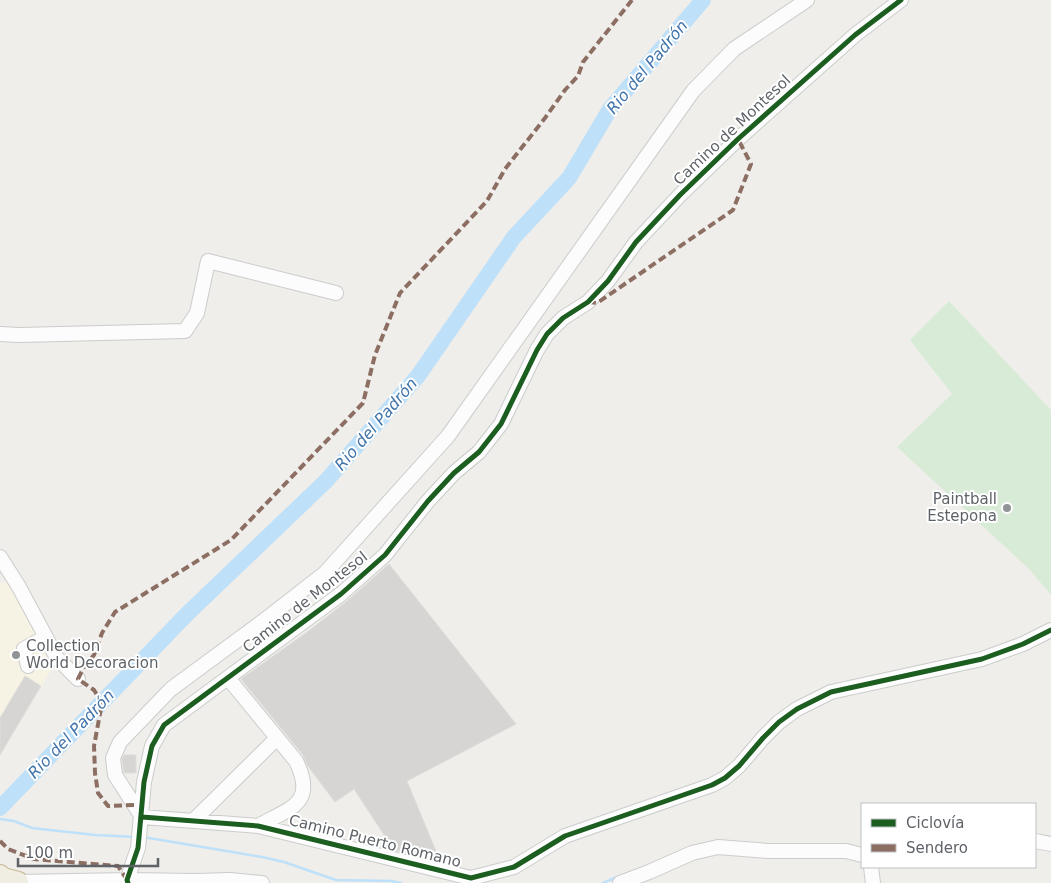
<svg xmlns="http://www.w3.org/2000/svg" width="1051" height="883" font-family="'DejaVu Sans',sans-serif">
  <style>
    .commercial { fill: #f7f3e4 }
    .green { fill: #d8ebd6 }
    .lines { fill: none; stroke-linecap: round; stroke-linejoin: round }
    .stream { stroke: #bfe0f9; stroke-width: 2.5 }
    .river { stroke: #bfe0f9; stroke-width: 16 }
    .building { fill: #d6d5d3; stroke: #deddd9 }
    .minor-casing { stroke: #cbcccc; stroke-width: 16 }
    .highway-casing { stroke: #c8b996; stroke-width: 22 }
    .minor { stroke: #fdfcfc; stroke-width: 14 }
    .highway { stroke: #f0ede3; stroke-width: 20 }
    .quiet { stroke: #8d6e63; stroke-width: 4; stroke-dasharray: 8 4; stroke-linecap: butt }
    .cycleway-casing { stroke: #fff; stroke-width: 8 }
    .cycleway { stroke: #1b5e20; stroke-width: 5 }
    .poi-dot { fill: #919496; stroke: #fff; stroke-width: 2 }
    .labels { text-anchor: middle; dominant-baseline: central; stroke-width: 4; stroke-linejoin: round; paint-order: stroke }
    .street-label { font-size: 15px; fill: #5f6368; stroke: #fff }
    .poi-label { font-size: 15px; fill: #5f6368; stroke: #fff; text-anchor: end }
    .water-label { font-size: 16px; font-style: italic; fill: #4174aa; stroke: #fff }
  </style>
  <rect width="100%" height="100%" fill="#efeeea"/>
  <!-- commercial -->
  <path class="commercial" d="M9 580 55 664 0 755V584Z"/>
  <!-- green -->
  <path class="green" d="M949 301 1051 410V595L1029 569 897 447 952 394 910 340Z"/>
  <g class="lines">
    <!-- stream -->
    <path class="stream" d="M0 819 14 821 32 828 95 835 135 837
      M143 837 262 857 284 862 336 880 391 881 401 883
      M603 883 617 877"/>
    <!-- river -->
    <path class="river" d="M0 808 187 614 326 481 418 376 514 237 569 178 610 109 703 0"/>
  </g>
  <!-- building -->
  <path class="building" d="M389 564 516 724 407 781 440 861 394 850 354 789 335 802 307 765 303 755 241 679 310 630 347 601Z
    M25 676 41 686 0 755V718Z
    M124 755H136V773H124L122 759Z"/>
  <g class="lines">
    <defs>
      <path id="minor" d="M0 334 19 335 185 331 197 313 208 261 336 293
        M0 557 19 587 57 658 78 679
        M28 666 24 649 46 637
        M228 678 296 761C317 804 290 808 258 826
        M142 817 115 775 113 758 120 742 171 689 262 622 325 573 448 436 693 91 734 49 807 0
        M142 817 258 826 471 878 514 867 565 836 712 785 725 778 739 766 763 738 779 722 797 709 831 692 982 659 1023 644 1051 630
        M193 821 277 738
        M1035 841 1051 844
        M871 867 873 883
        M127 880 138 848 144 782 152 746 164 725 341 594 385 555 428 501 454 473 479 452 501 424 537 350 547 334 563 318 588 302 608 281 636 242 680 195 738 139 855 35 901 0
        M18 882 127 880 196 881 230 880 262 883
        M620 883 649 872 692 853 718 847 769 851H846L862 855"/>
      <path id="highway" d="M0 875 3 878 18 882"/>
    </defs>
    <!-- minor casing -->
    <use href="#minor" class="minor-casing"/>
    <!-- highway casing -->
    <use href="#highway" class="highway-casing"/>
    <!-- minor -->
    <use href="#minor" class="minor"/>
    <!-- highway -->
    <use href="#highway" class="highway"/>
    <!-- quiet -->
    <path class="quiet" d="M588 302 597 303 733 210 751 164 738 139
      M134 805 108 806 98 793 95 773 94 746 102 703 94 690 78 679 84 667 94 655 102 633 115 612 231 540 363 403 375 355 400 293 487 201 505 169 545 118 565 90 578 76 583 62 632 0
      M0 841 8 849 34 859 118 866 127 880"/>
    <defs>
      <path id="cycleway" d="M142 817 258 826 471 878 514 867 565 836 712 785 725 778 739 766 763 738 779 722 797 709 831 692 982 659 1023 644 1051 630
        M128 883 127 880 138 848 144 782 152 746 164 725 341 594 385 555 428 501 454 473 479 452 501 424 537 350 547 334 563 318 588 302 608 281 636 242 680 195 738 139 855 35 901 0"/>
    </defs>
    <!-- cycleway casing -->
    <use href="#cycleway" class="cycleway-casing"/>
    <!-- cycleway -->
    <use href="#cycleway" class="cycleway"/>
  </g>
  <!-- markers -->
  <g class="poi-dot">
    <circle cx="1007" cy="508" r="5"/>
    <circle cx="16" cy="655" r="5"/>
  </g>
  <g class="labels">
    <!-- street labels -->
    <g class="street-label">
      <text transform="translate(732 130) rotate(-43)">Camino de Montesol</text>
      <text transform="translate(305 602) rotate(-38)">Camino de Montesol</text>
      <text transform="translate(375 841) rotate(14)">Camino Puerto Romano</text>
    </g>
    <!-- poi labels -->
    <g class="poi-label">
      <text x="997" y="499">Paintball<tspan x="997" dy="17">Estepona</tspan></text>
      <text x="26" y="646" text-anchor="start">Collection<tspan x="26" dy="17">World Decoracion</tspan></text>
    </g>
    <!-- water labels -->
    <g class="water-label">
      <text transform="translate(647 67) rotate(-50)">Rio del Padrón</text>
      <text transform="translate(376 424) rotate(-49)">Rio del Padrón</text>
      <text transform="translate(71 734) rotate(-46)">Rio del Padrón</text>
    </g>
  </g>
  <!-- legend -->
  <rect x="861" y="803" width="175" height="65" fill="#ffffff" stroke="#bfc1c3"/>
  <rect x="871" y="819" width="25" height="8" fill="#1b5e20" stroke="#bfc1c3"/>
  <text x="906" y="828" font-size="15" fill="#5f6368">Ciclovía</text>
  <rect x="871" y="844" width="25" height="8" fill="#8d6e63" stroke="#bfc1c3"/>
  <text x="906" y="853" font-size="15" fill="#5f6368">Sendero</text>
  <!-- scale -->
  <path d="M18 858v8h140v-8" fill="none" stroke="#5f6368" stroke-width="2.5"/>
  <text x="25" y="858" font-size="15" fill="#5f6368" stroke="#ffffff" stroke-width="4" paint-order="stroke">100 m</text>
</svg>
